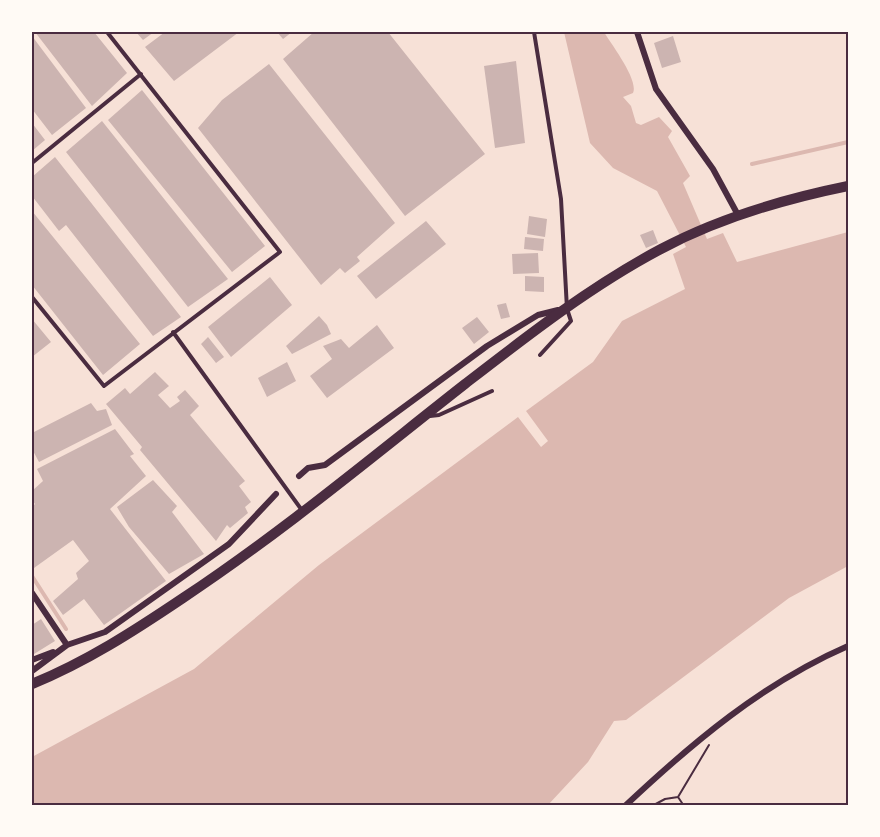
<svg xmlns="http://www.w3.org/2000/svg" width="880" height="837" font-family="'Varela Round',sans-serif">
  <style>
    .water { fill: #dcb8b0 }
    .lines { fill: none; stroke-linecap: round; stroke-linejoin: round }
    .stream { stroke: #dcb8b0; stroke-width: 4 }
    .building { fill: #ccb4b1 }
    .path { stroke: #4a2c40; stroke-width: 2 }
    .service { stroke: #4a2c40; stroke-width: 4 }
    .minor { stroke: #4a2c40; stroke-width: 6 }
    .primary { stroke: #4a2c40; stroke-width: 10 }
    .neatline { fill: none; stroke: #4a2c40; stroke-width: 2 }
  </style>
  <rect width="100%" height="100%" fill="#f7e1d7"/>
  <!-- water -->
  <path class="water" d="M564 32H604C611 44 639 80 633 93L623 97 631 106 636 123 641 125 659 117 672 131 668 137 690 176 683 183 707 239 723 233 737 262 848 232V566L789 598 626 720 614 721 588 762 548 805 32 806V757L194 669 319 565 518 417 541 447 548 441 526 411 593 362 622 321 685 289 673 254 686 247 657 191 613 168 590 143Z"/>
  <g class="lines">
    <!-- stream -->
    <path class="stream" d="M752 164 848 142
      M32 576 66 629"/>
  </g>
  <!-- building -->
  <path class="building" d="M35 32H94L127 73 92 106Z
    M136 32H154L143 40Z
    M165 32H239L174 81 145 47Z
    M277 32H292L283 39Z
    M314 32H388L485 154 405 216 283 59Z
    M32 36 86 108 52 135 32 109Z
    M673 36 681 62 662 68 654 43Z
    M516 61 525 143 495 148 484 66Z
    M269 64 395 223 357 257 360 261 345 273 340 268 321 285 198 128 222 100Z
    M142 90 265 246 232 272 108 120Z
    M102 121 228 279 188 307 66 152Z
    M32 123 45 140 32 151Z
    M55 157 181 317 153 336 66 225 59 231 32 196V177Z
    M32 211 140 344 103 375 32 285Z
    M529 216 547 219 545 237 527 234Z
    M426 221 446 244 376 299 357 276Z
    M653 230 658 243 646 248 640 235Z
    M525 237 544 239 543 251 524 249Z
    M538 253 539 273 513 274 512 254Z
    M525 276 544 277V292L525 291Z
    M270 277 292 305 231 357 208 327Z
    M506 303 510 317 501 319 497 305Z
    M319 316 327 325 331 334 292 354 286 346Z
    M477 317 489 332 474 344 462 328Z
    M32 319 51 342 32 357Z
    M377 325 394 348 327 398 310 376 332 359 323 346 341 339 349 348Z
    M208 337 224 357 216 363 201 344Z
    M287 362 296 381 267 397 258 378Z
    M155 372 169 386 158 395 170 408 180 401 177 397 185 390 199 406 190 415 245 481 239 486 251 502 245 507 248 513 230 528 227 525 216 541 140 450 142 447 106 404 125 388 130 394Z
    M91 403 97 411 106 409 112 425 39 462 32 449V433Z
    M115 429 134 454 130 456 146 476 110 509 166 581 104 625 84 599 63 615 53 601 78 579 76 573 89 561 73 540 34 568 32 565V507L35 504 32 500V491L43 481 37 469Z
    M153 480 177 506 172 512 204 554 169 574 129 527 117 507Z
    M41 619 55 641 34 654 32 650V625Z"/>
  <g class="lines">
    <!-- path -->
    <path class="path" d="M678 797 709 745
      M678 797 684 806
      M652 806 665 799 678 797"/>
    <!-- service -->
    <path class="service" d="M534 32 561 199 567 309 571 321 540 355
      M32 163 141 74
      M32 297 104 386 280 252 107 32
      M173 332 301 509
      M430 416 439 415 492 391"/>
    <!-- minor -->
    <path class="minor" d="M637 32 656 89 713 169 738 215
      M299 476 308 468 325 465 487 346 538 315 558 310
      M32 593 67 645 32 671
      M67 645 105 632 229 544 276 494
      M32 660 53 652
      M625 806C692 743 763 683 848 646"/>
    <!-- primary -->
    <path class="primary" d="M32 684C86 662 134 631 183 598 281 533 372 457 465 384 527 336 591 286 661 249 719 218 784 199 848 186"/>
  </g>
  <!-- border -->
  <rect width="880" height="837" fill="none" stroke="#fffaf5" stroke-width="66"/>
  <rect x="33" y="33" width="814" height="771" class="neatline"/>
</svg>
